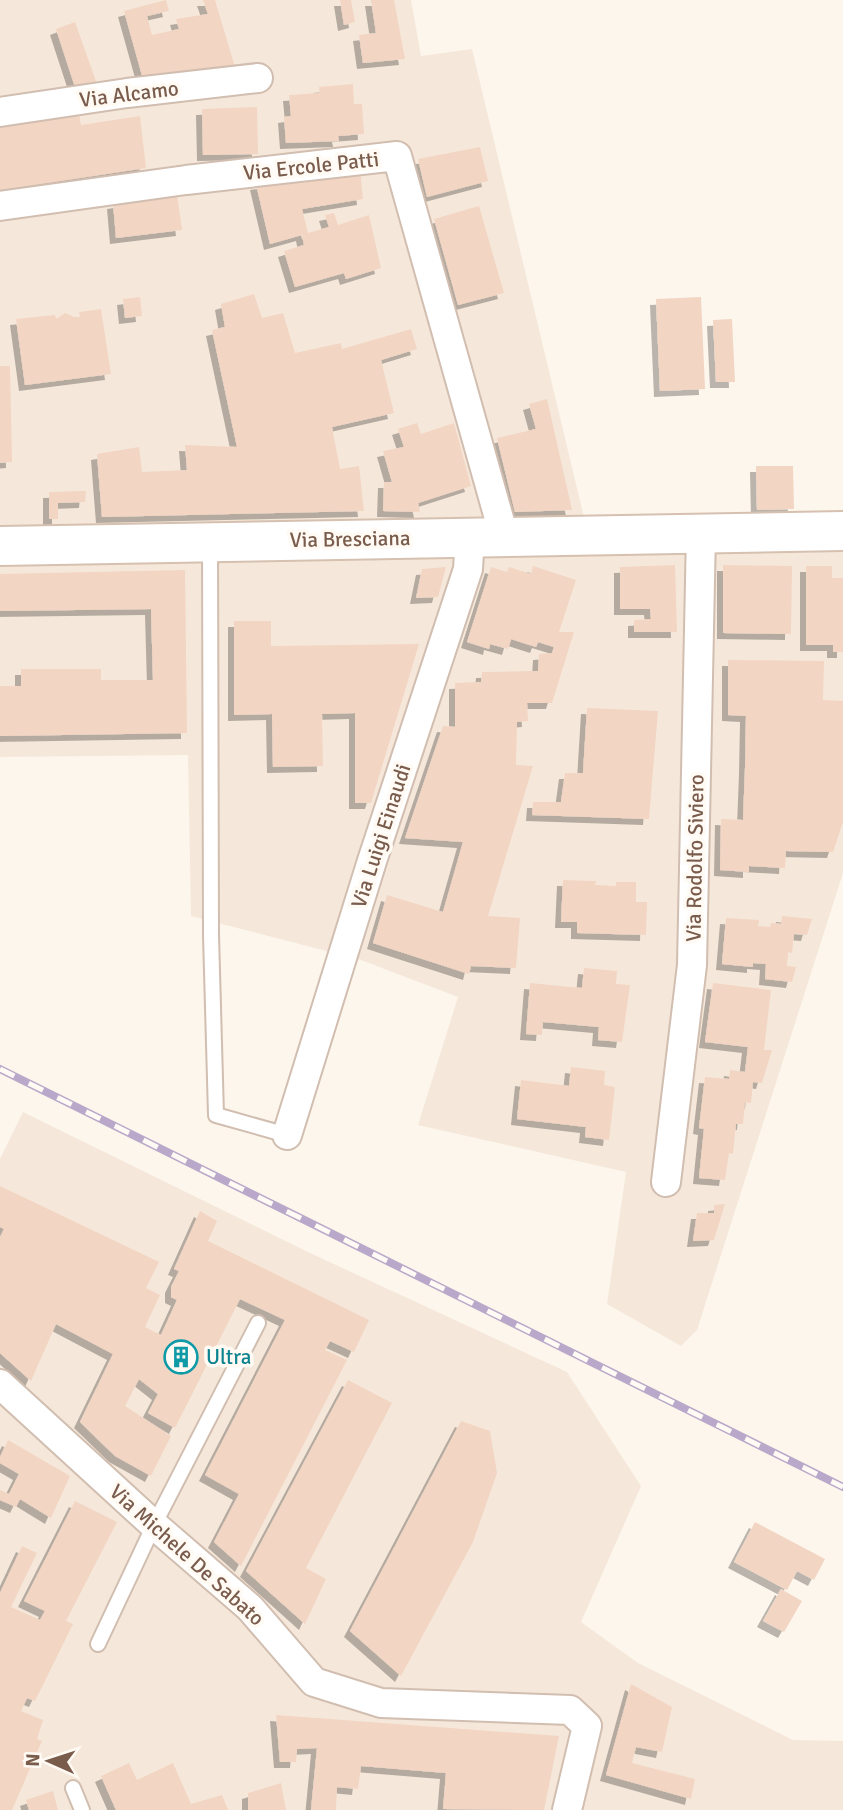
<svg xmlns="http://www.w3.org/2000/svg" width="843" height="1810" font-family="Signika,sans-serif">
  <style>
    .residential { fill: #f5e8da }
    .building { fill: #f3d5c3; filter: url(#shadow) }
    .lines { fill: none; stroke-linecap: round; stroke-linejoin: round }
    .lane-casing { stroke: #d1beb0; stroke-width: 18 }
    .street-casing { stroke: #d1beb0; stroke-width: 32 }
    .secondary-casing { stroke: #d6c0b0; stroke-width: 42 }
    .lane { stroke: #fff; stroke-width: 14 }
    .street { stroke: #fff; stroke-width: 28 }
    .secondary { stroke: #fff; stroke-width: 38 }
    .rail-casing { stroke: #b9a8c9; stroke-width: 8 }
    .rail { stroke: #fffaf3; stroke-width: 5; stroke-dasharray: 16; stroke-linecap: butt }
    .labels { text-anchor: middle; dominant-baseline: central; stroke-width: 7; stroke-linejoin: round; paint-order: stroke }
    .street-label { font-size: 21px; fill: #7a5c4d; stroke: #fffaf3 }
    .culture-label { font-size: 21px; fill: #0d838f; stroke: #fffaf3; text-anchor: start }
  </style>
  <defs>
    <filter id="shadow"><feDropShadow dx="-6" dy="6" stdDeviation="0" flood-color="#0004"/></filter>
  </defs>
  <rect width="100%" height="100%" fill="#fdf6ec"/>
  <!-- residential -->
  <path class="residential" d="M0 0H411L421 56 472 49 591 547 843 544V873L697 1330 681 1346 607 1304 626 1172 418 1125 458 997 361 960 191 916 188 755 0 757Z
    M23 1112 308 1252 567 1372 641 1486 581 1622 638 1663 793 1740 843 1741V1810H0V1159Z"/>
  <!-- building -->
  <path class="building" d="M166 0 169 11 147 16 152 35 179 29 176 19 208 14 203 0H215L235 67 143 79 124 11Z
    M340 0H351L355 22 344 25Z
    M371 0H394L405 59 363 63 359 35 376 33Z
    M75 22 97 84 75 87 56 29Z
    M353 84 354 104H362L364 134 338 136 339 141 286 143 284 117 291 116 289 95 320 93 319 87Z
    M257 107 258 154 203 155 202 109Z
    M79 114 81 125 140 116 146 168 0 190V126Z
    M480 147 488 181 427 197 418 159Z
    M360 170 363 199 302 209 308 233 329 227 325 215 334 213 338 225 369 215 381 268 346 279 344 273 295 287 284 251 304 245 302 235 270 244 256 184Z
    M177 194 182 230 116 238 113 203Z
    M479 206 504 293 458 305 434 219Z
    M254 294 262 318 283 313 295 353 341 343 342 349 411 329 417 349 381 360 394 413 332 427 340 469 359 466 364 511 102 517 97 454 139 447 142 472 187 470 185 445 237 447 212 330 225 327 221 304Z
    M140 297 142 316 125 318 123 299Z
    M701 297 705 389 660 391 656 299Z
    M101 309 111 374 25 385 16 319 55 315 56 319 65 313 74 317H80L79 312Z
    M732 319 735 382H716L713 320Z
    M0 366H10L12 462 0 463Z
    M547 399 572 510 515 512 497 438 536 429 529 404Z
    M417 423 421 434 454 423 471 486 418 503 420 512 383 511 384 482H392L383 451 404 447 398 429Z
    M756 466H793L794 509 757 510Z
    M86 491 85 502 58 503V519H49V492Z
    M675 565 677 632H634V620L651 619 650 609H620V567Z
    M723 565 792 566 791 634 723 633Z
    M533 566 576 580 559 632H574L552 703H527L528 721 517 722 516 765 533 766 488 916 520 918 516 968 471 966 469 974 373 943 387 895 443 912 463 842 405 838 443 726 455 727V683L481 682 482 672 538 671 539 654 552 653 554 647 538 642 536 647 511 639 508 649 490 644 489 649 467 642 491 567 507 572 509 567 531 574Z
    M806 566H832V578H843V652H833V645H806Z
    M446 567 438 597 416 598 422 569Z
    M185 570 187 733 0 736V686H21V669H101V680H153L151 609 0 611V574Z
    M234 621H271V646L419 644 371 803H355V713L322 714 323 766 273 767 272 714 234 715Z
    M728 660 824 661 823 700 843 701V822L833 852 786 851 785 868 749 866V872L720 870 721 819 743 820 745 768 746 716 728 715Z
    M587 708 658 711 649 819 532 815 533 802H561L565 773H583Z
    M563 880 596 881 595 885 616 886V882H636V902H647L646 935 577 933V922H561Z
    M782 916 812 919 807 935 794 934 792 953 788 952 787 966 796 967 792 982 765 979 766 964 753 963V967L722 964 726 918 759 920 758 926 770 927 771 923 781 924Z
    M584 968 617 971 616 984 630 985 622 1042 598 1040 599 1027 543 1022 542 1035 526 1034 530 983 582 988Z
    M713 983 771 990 764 1050H772L762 1083 753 1082 751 1103 745 1102 743 1124H736L733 1154 729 1153 725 1180 699 1178 704 1129 699 1128 705 1077 729 1079 730 1070 745 1072 748 1047 705 1042Z
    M571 1067 605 1071 604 1085 615 1087 609 1140 585 1137 586 1127 517 1119 521 1080 569 1086Z
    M0 1186 159 1262 146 1288 160 1295 145 1327 161 1335 177 1300 171 1297V1287L179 1271 174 1269 200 1211 217 1221 208 1241 369 1320 354 1352 330 1341 325 1350 347 1360 241 1566 214 1542 239 1494 205 1475 285 1320 240 1299 175 1428 148 1413 158 1394 139 1379 125 1406 171 1436 151 1476 115 1456 80 1422 113 1354 56 1324 31 1381 0 1353V1237L4 1229 0 1227Z
    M725 1204 714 1240 693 1241 697 1213H714V1205Z
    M348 1380 392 1403 306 1568 326 1579 305 1624 246 1571Z
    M461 1421 490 1431 497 1473 473 1542 401 1676 350 1631Z
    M8 1440 70 1476 51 1518 20 1499 16 1507 0 1500V1490L9 1494 19 1474 0 1463V1457Z
    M75 1501 117 1522 66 1621 73 1624 35 1701 27 1698 21 1711 43 1720 37 1739 42 1741 12 1810H0V1593L22 1546 37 1553 11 1607 40 1620 45 1611 24 1601Z
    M755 1522 825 1559 814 1580 797 1571 787 1590 734 1562Z
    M781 1589 802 1601 784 1632 763 1621Z
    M631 1684 672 1707 662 1752 636 1747 632 1763 695 1779 691 1799 606 1775Z
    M276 1715 559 1736 544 1810 443 1809 446 1773 361 1766 358 1789 337 1787 336 1810H311L317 1748 297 1749 296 1762H280Z
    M129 1763 137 1780 173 1763 191 1804 222 1795 228 1810H116L101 1776Z
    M281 1783 286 1810H248V1793Z
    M53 1791 58 1810H29L26 1800Z"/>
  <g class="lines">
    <defs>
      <path id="lane" d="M210 542 211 935 216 1115 287 1135
        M98 1644 154 1525 258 1323
        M73 1788 82 1810"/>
      <path id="street" d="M0 112 127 93 258 78
        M0 206 186 180 397 156 504 536
        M287 1135 372 861 468 569 470 537
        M666 1182 692 965 701 533
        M0 1384 154 1525 250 1608 314 1682 381 1703 570 1710 587 1726 567 1810"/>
      <path id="secondary" d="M0 546 843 531"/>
    </defs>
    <!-- lane casing -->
    <use href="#lane" class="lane-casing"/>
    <!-- street casing -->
    <use href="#street" class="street-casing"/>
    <!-- secondary casing -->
    <use href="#secondary" class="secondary-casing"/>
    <!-- lane -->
    <use href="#lane" class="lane"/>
    <!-- street -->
    <use href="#street" class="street"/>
    <!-- secondary -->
    <use href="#secondary" class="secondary"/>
    <defs>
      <path id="rail" d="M0 1069 843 1487"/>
    </defs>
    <!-- rail casing -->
    <use href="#rail" class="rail-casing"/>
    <!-- rail -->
    <use href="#rail" class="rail"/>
  </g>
  <!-- icons -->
  <defs>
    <symbol id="building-ring" viewBox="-11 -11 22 22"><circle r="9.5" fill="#fffaf3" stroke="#0f9aa8" stroke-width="1.5"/><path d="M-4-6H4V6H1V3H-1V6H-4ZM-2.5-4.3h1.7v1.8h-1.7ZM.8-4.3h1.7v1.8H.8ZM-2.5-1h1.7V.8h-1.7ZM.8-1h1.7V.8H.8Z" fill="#0f9aa8"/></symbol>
  </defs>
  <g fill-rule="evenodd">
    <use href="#building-ring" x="162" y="1338" width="38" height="38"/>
  </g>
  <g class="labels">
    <!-- street labels -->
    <g class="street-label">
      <text transform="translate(129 94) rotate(-7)">Via Alcamo</text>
      <text transform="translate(311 166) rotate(-6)">Via Ercole Patti</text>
      <text transform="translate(350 539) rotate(-1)">Via Bresciana</text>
      <text transform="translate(381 836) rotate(-72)">Via Luigi Einaudi</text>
      <text transform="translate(695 858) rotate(-89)">Via Rodolfo Siviero</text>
      <text transform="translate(187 1555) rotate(42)">Via Michele De Sabato</text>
    </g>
    <!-- culture labels -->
    <g class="culture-label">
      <text x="206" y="1357">Ultra</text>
    </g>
  </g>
  <!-- north arrow -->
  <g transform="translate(49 1761) rotate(273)" stroke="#fffaf3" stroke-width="5" paint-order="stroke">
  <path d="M0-5L12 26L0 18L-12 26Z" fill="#7a5c4d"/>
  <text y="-10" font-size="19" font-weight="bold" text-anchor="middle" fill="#7a5c4d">N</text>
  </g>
</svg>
